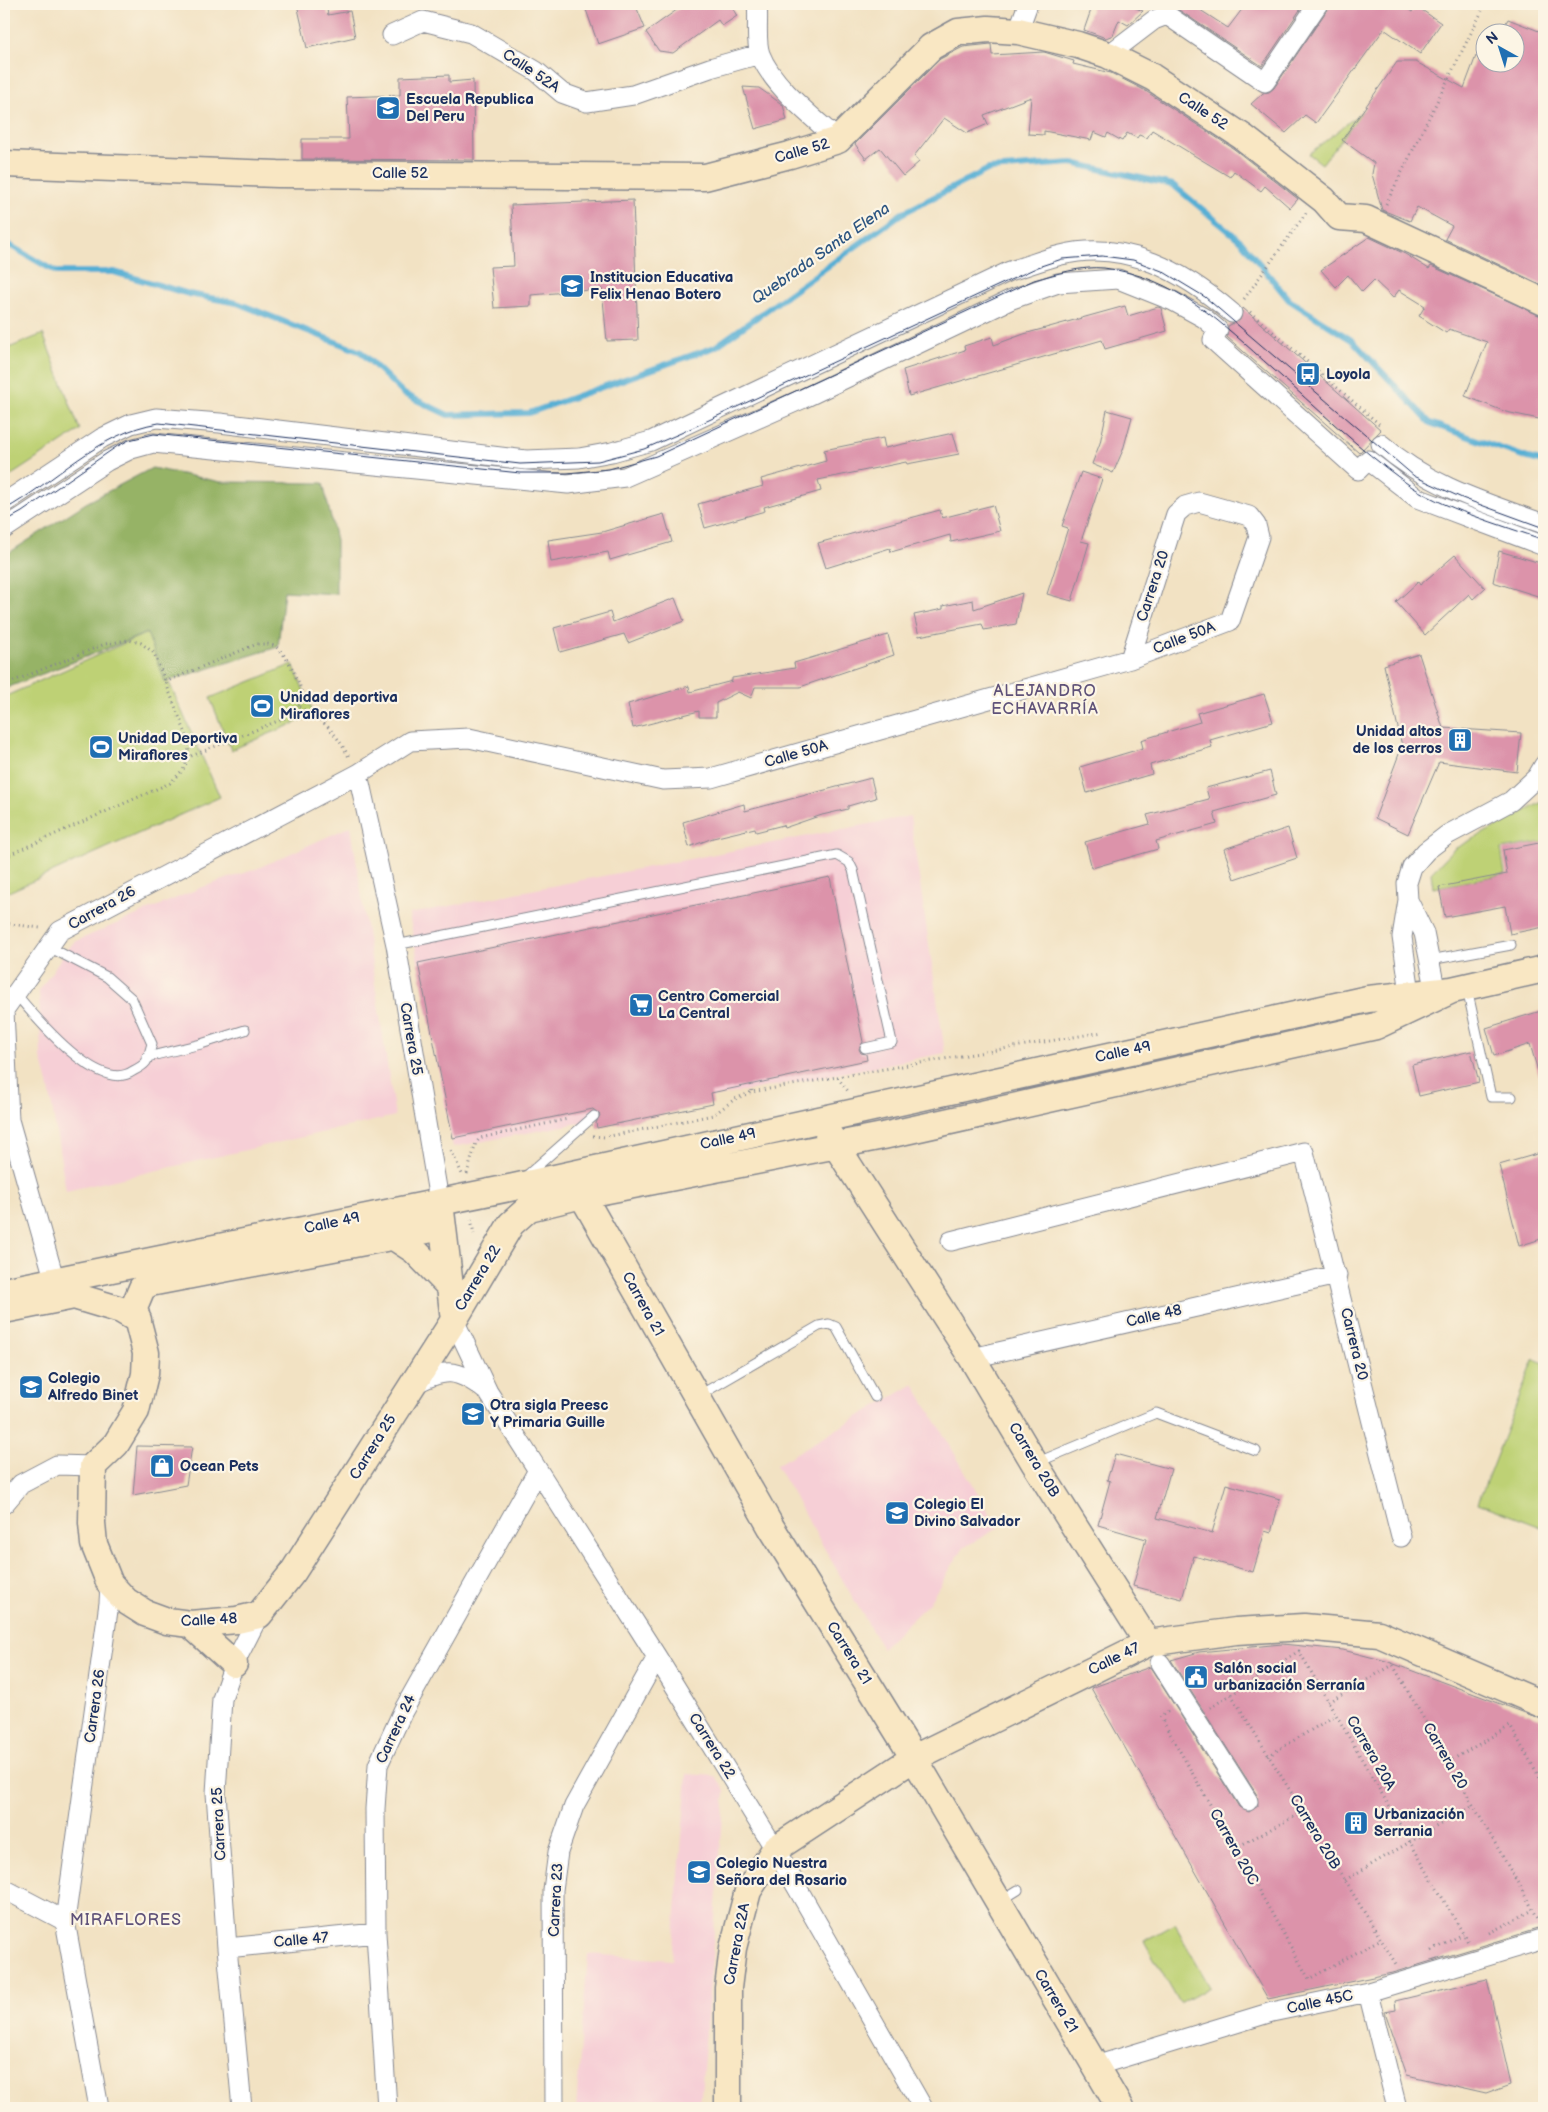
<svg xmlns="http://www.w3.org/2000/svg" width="1548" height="2112" font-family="'Balsamiq Sans',sans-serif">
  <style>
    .built { fill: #f6cfd6 }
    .green { fill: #bed174; stroke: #6c8069 }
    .forest { fill: #96b366; stroke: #587162 }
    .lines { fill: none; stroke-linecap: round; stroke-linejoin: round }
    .stream { stroke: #57afd4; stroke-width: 6 }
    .building { fill: #dc93aa }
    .lane-casing { stroke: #868890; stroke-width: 11 }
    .street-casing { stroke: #868890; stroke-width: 21 }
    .secondary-casing { stroke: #868890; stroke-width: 29 }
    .path { stroke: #868890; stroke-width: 3; stroke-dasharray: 1 4; stroke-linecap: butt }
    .lane { stroke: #fff; stroke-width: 9 }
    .street { stroke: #fff; stroke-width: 19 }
    .secondary { stroke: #f9e7c3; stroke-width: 26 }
    .tram { stroke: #1b2f5e; stroke-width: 1 }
    .labels { text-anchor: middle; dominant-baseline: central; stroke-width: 4.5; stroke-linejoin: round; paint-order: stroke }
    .street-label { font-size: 15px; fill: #1b2f5e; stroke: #fcf5e5 }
    .poi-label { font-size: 15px; font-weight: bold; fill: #1b2f5e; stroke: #fcf5e5; text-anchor: start }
    .water-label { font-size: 16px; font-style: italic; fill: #2d5581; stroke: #fcf5e5 }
    .neighbourhood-label { font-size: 16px; letter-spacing: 1px; fill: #5f5279; stroke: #fcf5e5 }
  </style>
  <rect width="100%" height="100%" fill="#fcf5e5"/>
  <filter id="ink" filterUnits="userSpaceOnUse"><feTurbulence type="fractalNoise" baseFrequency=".02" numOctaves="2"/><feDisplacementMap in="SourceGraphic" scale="10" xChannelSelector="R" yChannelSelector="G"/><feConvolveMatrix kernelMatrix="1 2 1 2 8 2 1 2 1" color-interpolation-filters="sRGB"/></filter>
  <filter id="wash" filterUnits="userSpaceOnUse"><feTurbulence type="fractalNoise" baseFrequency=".0096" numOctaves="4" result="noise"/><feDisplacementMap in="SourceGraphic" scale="20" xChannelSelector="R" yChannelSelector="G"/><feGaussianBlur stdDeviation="1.12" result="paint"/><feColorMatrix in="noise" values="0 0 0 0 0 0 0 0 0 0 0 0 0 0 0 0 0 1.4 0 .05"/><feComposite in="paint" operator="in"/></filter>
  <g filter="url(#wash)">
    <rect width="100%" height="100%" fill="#f2e2c3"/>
    <!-- built -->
    <path class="built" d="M910 816 945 1053 453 1147 409 914Z
      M351 826 395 1116 66 1191 48 1083 41 1058 39 991 63 955 74 942 200 888 256 869Z
      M914 1384 998 1528 963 1548 929 1603 882 1648 776 1465Z
      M687 1774 716 1776 725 1791 700 2108H576L588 1954 672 1960Z"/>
    <!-- green -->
    <path class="green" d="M1365 109 1322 164 1309 154Z
      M43 334 80 430 4 480V350Z
      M147 633 220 797 4 894V697Z
      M293 664 314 715 231 750 210 698Z
      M1544 801V842L1501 849 1505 874 1433 888 1431 873 1454 849Z
      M1534 1359 1544 1363V1528L1478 1503Z
      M1174 1924 1210 1987 1180 2004 1144 1941Z"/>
    <!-- forest -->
    <path class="forest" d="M152 468 221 482 323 483 336 540V594L284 591 278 647 165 682 147 633 4 689V556L86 503Z"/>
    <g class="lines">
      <!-- stream -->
      <path class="stream" d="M4 242 56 272H114L189 294 237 303 361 352 404 394 448 415 529 413 715 347 901 214 989 169 1072 163 1173 185 1241 241 1289 300 1353 341 1430 423 1528 458 1544 462"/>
    </g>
    <g id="blocks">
      <!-- building -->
      <path class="building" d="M297 4H326L328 15 350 11 355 37 307 48Z
        M584 4H635L645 28 598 44Z
        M685 4H740L733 9 737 16 722 26 718 20 673 53 659 51 646 32Z
        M1084 4H1126L1143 11 1128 25 1119 20 1113 35 1106 38 1084 30 1092 7Z
        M1156 4H1191L1228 28 1246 4H1304L1262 66 1173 6Z
        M1329 4H1401L1412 12 1416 6 1441 23 1420 54 1384 29 1316 123 1305 115 1286 133 1251 104 1263 93 1269 92 1274 88 1327 10Z
        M1508 19 1544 33V286L1445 239 1452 226 1417 207 1410 221 1382 210 1372 174 1374 163 1342 140 1397 62H1416L1464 88 1476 56 1486 62H1516V32H1501Z
        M991 44 992 55 1044 52 1074 61 1073 64 1111 73 1144 90 1234 149 1298 199 1290 208 1265 186 1261 191 1234 171 1230 177 1152 130 1147 138 1139 135 1137 138 1127 133 1122 141 1108 133 1106 137 1094 132 1091 140 1044 131V135L1028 134 1031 97 984 115 988 124 967 133 944 118 914 156 919 162 903 176 880 148 866 159 855 144 940 59 963 47Z
        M449 75V82L473 80 474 160 302 159V139H349L347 97 400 95V77Z
        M743 87 759 88 783 105 787 120 755 129Z
        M633 200 638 340 607 341 602 289 531 295V306L494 308 490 267 514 266 511 205Z
        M1369 237 1405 254 1429 269 1431 266 1544 317V418L1540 416 1539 419 1506 412 1465 396 1487 342 1449 329 1446 333 1419 316 1425 306 1399 290 1393 298 1374 280 1362 292 1348 275 1336 287 1321 270Z
        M1125 306 1128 316 1158 307 1161 308 1167 331 1105 349 1102 340 909 396 903 370 965 350 964 346 992 337 994 345 1024 334Z
        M1243 308 1381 430 1359 453 1227 337 1228 326 1240 320Z
        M1107 410 1132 417 1123 450 1113 473 1092 464 1100 443Z
        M953 433 959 454 907 464 906 462 818 480 821 491 764 507 765 511 705 528 698 504 763 486 761 479 826 461 824 450 883 438 885 448Z
        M1081 472 1102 479 1081 541 1089 543 1072 601 1047 594 1068 528 1062 526Z
        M993 505 1000 531 951 542 950 535 891 552 890 548 826 568 818 543 940 510 942 518Z
        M664 514 672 542 610 560 608 552 551 562 548 540 602 532Z
        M1499 551 1544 564V598L1493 582Z
        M1455 555 1485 588 1473 599 1469 594 1425 635 1396 602 1418 582 1420 585Z
        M1022 593 1016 624 984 630 982 624 919 636 914 615 943 609V606L973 600 974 609Z
        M675 598 684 621 628 643 624 634 560 652 554 628 610 612 613 622Z
        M888 635 894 655 800 687H755L751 698 738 692 716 703V717H699V711L633 728 628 704 689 686 690 692 732 681V678L795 668 794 663Z
        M1419 654 1443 728 1521 733 1517 772 1439 762 1408 834 1375 818 1402 746 1384 665Z
        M1264 694 1273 722 1210 740 1212 747 1150 765 1152 774 1087 793 1080 767 1143 748 1141 740 1200 722 1197 713Z
        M1270 771 1276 795 1214 812 1217 824 1156 841 1158 849 1092 868 1085 842 1150 824 1147 815 1209 799 1206 788Z
        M871 778 876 798 848 806V809L822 815 784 828 783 825 756 832 755 828 713 838 689 847 683 822 744 804 745 811Z
        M1288 828 1297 858 1234 879 1224 849Z
        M1544 842V927L1510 934 1505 906 1445 917 1439 887 1507 874 1503 850Z
        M830 877 863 1042 859 1049 861 1053 866 1054 867 1060 711 1093 713 1104 597 1128 596 1123 600 1115 593 1109 453 1138 418 963Z
        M1544 1010V1077L1540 1078 1530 1044 1494 1056 1486 1028Z
        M1471 1051 1479 1082 1419 1096 1412 1065Z
        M1544 1152V1238L1519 1246 1499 1165Z
        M137 1446 192 1447 186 1485 133 1495Z
        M1115 1454 1171 1469 1157 1518 1212 1533 1226 1484 1280 1499 1271 1533 1265 1531 1253 1572 1194 1556 1182 1599 1133 1586 1146 1539 1098 1525 1110 1481 1107 1480Z
        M1282 1644 1343 1650 1386 1661 1544 1720V1927L1392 1973 1268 1999 1091 1688 1150 1667 1239 1807 1249 1812 1258 1806 1257 1795 1171 1660 1199 1652Z
        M1487 1979 1511 2084 1486 2093 1407 2075 1385 2012 1396 2010 1395 2001Z"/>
    </g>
  </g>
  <g filter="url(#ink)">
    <use href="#blocks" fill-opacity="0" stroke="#868890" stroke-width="1"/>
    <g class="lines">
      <defs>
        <path id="lane" d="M396 945 837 855 849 862 853 870 892 1042 865 1048
          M1430 960 1511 945
          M1467 989 1491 1097H1512
          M16 994C36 1018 99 1095 133 1071 137 1069 143 1066 146 1062 149 1057 150 1049 152 1044L132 999 107 977 49 947
          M147 1057 201 1044 245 1030
          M525 1177 594 1116
          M698 1396 819 1326 829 1324 836 1327 875 1397
          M1038 1462 1156 1413 1256 1451
          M1000 1901 1018 1890"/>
        <path id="street" d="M757 4C759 19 755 40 760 54 772 86 814 118 838 140
          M1018 31 1028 4
          M392 35 423 21 471 33 536 71 562 93 587 102 633 95 710 68 760 54
          M1108 55 1154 20 1167 15 1265 82 1318 4
          M1381 444C1428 486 1486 503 1544 524
          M1368 460 1417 498 1544 546
          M4 503 102 438 131 424 156 418 220 423 526 460 579 458 612 452 651 441 1010 271C1027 266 1044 259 1061 255 1126 239 1184 272 1232 313
          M4 529 107 461 131 449 153 443 568 484 625 477 802 399 1012 299 1058 283 1118 279 1173 301 1204 318 1218 330 1213 340 1358 470 1366 462
          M358 774 396 945 439 1200
          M1408 900 1424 933 1437 998
          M1412 1007 1402 937 1408 900 1407 883 1412 867 1426 851 1447 835 1511 801 1537 777 1544 765
          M951 1241 1304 1152 1401 1537
          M58 1292 9 1120 4 1010 60 931 358 774 410 741 469 738 663 780 711 778 1130 659 1230 621 1259 537 1256 525 1249 516 1199 502 1185 506 1176 514 1130 659
          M454 1320 488 1392 657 1657 775 1849 923 2108
          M972 1358 1337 1275
          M413 1385C445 1368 457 1368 485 1390
          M4 1504 21 1484 57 1465 93 1466
          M1160 1663 1248 1801
          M4 1889 65 1921
          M227 1948 376 1933
          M1368 1992 1397 2108
          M1095 2066 1272 2012 1368 1992 1544 1939
          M99 2108 65 1921 109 1603 110 1584
          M242 2108 227 1948 216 1793 222 1699 234 1664 259 1615
          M387 2108 376 1933 375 1809 378 1765 403 1711 537 1472
          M554 2108 553 1890 558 1852 574 1806 657 1657"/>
        <path id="secondary" d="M4 164 278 174 705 177 790 155 838 140 931 47 958 32 988 29 1018 31 1078 45 1108 55 1152 77 1243 137 1324 200 1339 217 1366 219 1544 302
          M828 1133 972 1358 1035 1464 1148 1643
          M582 1195 771 1527 914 1758 1120 2108
          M441 1211 454 1320
          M443 1227 150 1283 142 1288 134 1307 146 1353 145 1374 136 1411 116 1444 93 1466 92 1523 94 1544 110 1584 126 1601 145 1613 167 1621 190 1624 237 1620 259 1615 293 1572 454 1320 511 1224 529 1208 582 1195 883 1136 1376 1026 1452 990
          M394 1237 414 1250 449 1286
          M4 1291 514 1187 1368 999 1452 990 1544 969
          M4 1310 74 1296 121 1310 138 1320
          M190 1624 234 1664
          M728 2108V1988L733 1948 748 1891 775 1849 914 1758 1148 1643 1236 1631 1304 1627 1379 1634 1544 1705"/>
      </defs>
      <!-- lane casing -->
      <use href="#lane" class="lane-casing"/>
      <!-- street casing -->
      <use href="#street" class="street-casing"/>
      <!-- secondary casing -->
      <use href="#secondary" class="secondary-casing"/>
      <!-- path -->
      <path class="path" d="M1386 204 1482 11
        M1244 299 1306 213
        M1250 312 1379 424
        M165 682 257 644C264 644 270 643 276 647 286 653 302 685 302 696 301 705 296 710 290 716L189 757
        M4 685 105 644 128 640 141 643 154 653 188 739 189 757 183 770 170 783 4 857
        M299 707C325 720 336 733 350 759
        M4 923 40 928
        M837 1077 1103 1032
        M751 1085 752 1092
        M593 1136 605 1137 713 1115 735 1099 752 1092 837 1077 848 1091
        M451 1150 462 1174
        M467 1174 476 1143 480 1138 568 1119
        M471 1219 474 1234
        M1231 1694 1396 1964
        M1328 1702 1393 1665 1539 1920
        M1210 1708 1299 1651 1468 1942
        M1168 1711 1160 1716 1309 1979 1381 1939
        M1268 1756 1336 1715
        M1448 1762 1510 1726 1544 1785
        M1235 1848 1303 1812
        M1345 1880 1473 1805
        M1489 1933 1533 1910
        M1432 1951 1463 1934"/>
      <!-- lane -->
      <use href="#lane" class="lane"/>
      <!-- street -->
      <use href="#street" class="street"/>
      <!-- secondary -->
      <use href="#secondary" class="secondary"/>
      <!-- tram -->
      <path class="tram" d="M4 510C55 482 99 432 159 423L520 464 598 461 644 449 681 433 1038 267 1062 259 1102 256 1133 260 1162 271 1205 297 1414 476 1462 498 1544 528
        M4 522 22 512 116 447 129 440 154 434 520 473H567L609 469 656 456 1034 280C1056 274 1081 266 1104 268 1177 277 1221 323 1273 369 1316 407 1358 448 1405 482 1440 508 1502 525 1544 540"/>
    </g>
  </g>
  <!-- icons -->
  <defs>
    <symbol id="school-square" viewBox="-11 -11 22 22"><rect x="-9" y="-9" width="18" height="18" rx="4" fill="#1f6fb2" stroke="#fcf5e5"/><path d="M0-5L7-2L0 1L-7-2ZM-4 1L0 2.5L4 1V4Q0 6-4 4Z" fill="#fff"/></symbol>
    <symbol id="bus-square" viewBox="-11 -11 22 22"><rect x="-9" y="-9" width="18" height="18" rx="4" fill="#1f6fb2" stroke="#fcf5e5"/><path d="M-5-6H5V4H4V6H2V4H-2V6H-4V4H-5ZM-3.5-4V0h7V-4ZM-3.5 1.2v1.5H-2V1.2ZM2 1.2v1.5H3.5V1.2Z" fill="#fff"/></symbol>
    <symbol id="stadium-square" viewBox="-11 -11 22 22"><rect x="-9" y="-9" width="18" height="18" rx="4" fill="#1f6fb2" stroke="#fcf5e5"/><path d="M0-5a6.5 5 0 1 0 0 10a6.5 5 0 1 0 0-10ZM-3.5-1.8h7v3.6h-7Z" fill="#fff"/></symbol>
    <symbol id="building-square" viewBox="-11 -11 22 22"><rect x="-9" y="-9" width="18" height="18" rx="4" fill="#1f6fb2" stroke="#fcf5e5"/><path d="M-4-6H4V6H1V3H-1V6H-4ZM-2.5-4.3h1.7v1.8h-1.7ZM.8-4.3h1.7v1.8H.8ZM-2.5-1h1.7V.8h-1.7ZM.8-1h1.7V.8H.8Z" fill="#fff"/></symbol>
    <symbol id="supermarket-square" viewBox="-11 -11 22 22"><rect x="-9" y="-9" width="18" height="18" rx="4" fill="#1f6fb2" stroke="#fcf5e5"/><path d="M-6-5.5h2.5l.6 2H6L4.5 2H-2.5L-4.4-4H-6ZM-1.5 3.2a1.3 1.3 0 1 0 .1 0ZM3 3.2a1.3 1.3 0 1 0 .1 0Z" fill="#fff"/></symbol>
    <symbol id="shop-square" viewBox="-11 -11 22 22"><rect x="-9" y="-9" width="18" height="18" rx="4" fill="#1f6fb2" stroke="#fcf5e5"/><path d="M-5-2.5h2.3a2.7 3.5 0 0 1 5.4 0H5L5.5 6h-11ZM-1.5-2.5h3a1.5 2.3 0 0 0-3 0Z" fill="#fff"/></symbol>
    <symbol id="civic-square" viewBox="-11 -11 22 22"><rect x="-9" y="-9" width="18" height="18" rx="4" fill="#1f6fb2" stroke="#fcf5e5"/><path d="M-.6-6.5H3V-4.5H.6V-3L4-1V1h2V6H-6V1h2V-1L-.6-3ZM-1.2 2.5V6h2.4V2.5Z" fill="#fff"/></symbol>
  </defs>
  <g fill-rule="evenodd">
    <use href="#school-square" x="374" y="94" width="28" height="28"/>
    <use href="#school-square" x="558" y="272" width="28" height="28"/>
    <use href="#bus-square" x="1294" y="360" width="28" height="28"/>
    <use href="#stadium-square" x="248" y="692" width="28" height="28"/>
    <use href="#building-square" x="1446" y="726" width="28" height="28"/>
    <use href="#stadium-square" x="87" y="733" width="28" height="28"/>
    <use href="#supermarket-square" x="627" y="991" width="28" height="28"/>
    <use href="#school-square" x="17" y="1373" width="28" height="28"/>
    <use href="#school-square" x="459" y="1400" width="28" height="28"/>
    <use href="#shop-square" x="148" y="1452" width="28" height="28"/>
    <use href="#school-square" x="883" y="1499" width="28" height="28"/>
    <use href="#civic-square" x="1182" y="1663" width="28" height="28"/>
    <use href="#building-square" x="1342" y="1809" width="28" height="28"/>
    <use href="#school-square" x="685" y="1858" width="28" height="28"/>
  </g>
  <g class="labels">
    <!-- street labels -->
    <g class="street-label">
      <text transform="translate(531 71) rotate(34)">Calle 52A</text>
      <text transform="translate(1203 111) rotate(33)">Calle 52</text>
      <text transform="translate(802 151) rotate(-16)">Calle 52</text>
      <text x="400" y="173">Calle 52</text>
      <text transform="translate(1153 586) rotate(-72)">Carrera 20</text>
      <text transform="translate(1184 638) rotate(-21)">Calle 50A</text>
      <text transform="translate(796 754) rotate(-16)">Calle 50A</text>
      <text transform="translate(102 908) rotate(-29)">Carrera 26</text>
      <text transform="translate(411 1039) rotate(80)">Carrera 25</text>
      <text transform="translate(1123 1052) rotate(-12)">Calle 49</text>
      <text transform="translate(728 1139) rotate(-12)">Calle 49</text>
      <text transform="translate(332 1223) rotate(-12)">Calle 49</text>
      <text transform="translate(478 1278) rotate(-59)">Carrera 22</text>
      <text transform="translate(643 1304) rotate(61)">Carrera 21</text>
      <text transform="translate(1154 1316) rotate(-13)">Calle 48</text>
      <text transform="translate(1354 1344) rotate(76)">Carrera 20</text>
      <text transform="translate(373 1447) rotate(-58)">Carrera 25</text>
      <text transform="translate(1034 1460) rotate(59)">Carrera 20B</text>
      <text transform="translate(209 1620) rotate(-3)">Calle 48</text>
      <text transform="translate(849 1653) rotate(58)">Carrera 21</text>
      <text transform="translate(1114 1659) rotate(-26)">Calle 47</text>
      <text transform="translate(95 1706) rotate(-82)">Carrera 26</text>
      <text transform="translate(396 1729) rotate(-65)">Carrera 24</text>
      <text transform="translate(712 1746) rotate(58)">Carrera 22</text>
      <text transform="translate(1371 1753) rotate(60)">Carrera 20A</text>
      <text transform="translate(1445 1756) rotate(60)">Carrera 20</text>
      <text transform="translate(219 1824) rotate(-93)">Carrera 25</text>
      <text transform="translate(1315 1832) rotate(59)">Carrera 20B</text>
      <text transform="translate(1234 1847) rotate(61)">Carrera 20C</text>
      <text transform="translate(556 1900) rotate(-87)">Carrera 23</text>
      <text transform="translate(301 1940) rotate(-5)">Calle 47</text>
      <text transform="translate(737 1944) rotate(-79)">Carrera 22A</text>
      <text transform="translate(1056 2001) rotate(59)">Carrera 21</text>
      <text transform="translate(1320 2002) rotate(-12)">Calle 45C</text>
    </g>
    <!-- poi labels -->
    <g class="poi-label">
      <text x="406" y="99">Escuela Republica<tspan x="406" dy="17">Del Peru</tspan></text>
      <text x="590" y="277">Institucion Educativa<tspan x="590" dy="17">Felix Henao Botero</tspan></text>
      <text x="1326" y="374">Loyola</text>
      <text x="280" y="697">Unidad deportiva<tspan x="280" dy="17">Miraflores</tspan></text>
      <text x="1442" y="731" text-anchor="end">Unidad altos<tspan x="1442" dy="17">de los cerros</tspan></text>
      <text x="118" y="738">Unidad Deportiva<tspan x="118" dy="17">Miraflores</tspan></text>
      <text x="658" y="996">Centro Comercial<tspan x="658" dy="17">La Central</tspan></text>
      <text x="48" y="1378">Colegio<tspan x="48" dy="17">Alfredo Binet</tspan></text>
      <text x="490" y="1405">Otra sigla Preesc<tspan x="490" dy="17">Y Primaria Guille</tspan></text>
      <text x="180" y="1466">Ocean Pets</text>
      <text x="914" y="1504">Colegio El<tspan x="914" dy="17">Divino Salvador</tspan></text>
      <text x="1214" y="1668">Salón social<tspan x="1214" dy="17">urbanización Serranía</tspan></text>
      <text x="1374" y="1814">Urbanización<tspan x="1374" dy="17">Serrania</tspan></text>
      <text x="716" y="1863">Colegio Nuestra<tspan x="716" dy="17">Señora del Rosario</tspan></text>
    </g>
    <!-- water labels -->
    <g class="water-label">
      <text transform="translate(821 254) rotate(-35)">Quebrada Santa Elena</text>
    </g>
    <!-- neighbourhood labels -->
    <g class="neighbourhood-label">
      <text x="1045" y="691">ALEJANDRO<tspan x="1045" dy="18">ECHAVARRÍA</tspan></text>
      <text x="126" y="1920">MIRAFLORES</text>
    </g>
  </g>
  <!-- margin -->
  <rect width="1548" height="2112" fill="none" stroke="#fcf5e5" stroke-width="20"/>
  <!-- north arrow -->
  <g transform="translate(1500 48) rotate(321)"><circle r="24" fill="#fcf5e5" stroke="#a2a6af"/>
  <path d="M0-4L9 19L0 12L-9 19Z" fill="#1f6fb2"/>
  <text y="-8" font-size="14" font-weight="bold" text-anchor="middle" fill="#1b2f5e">N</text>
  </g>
</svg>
